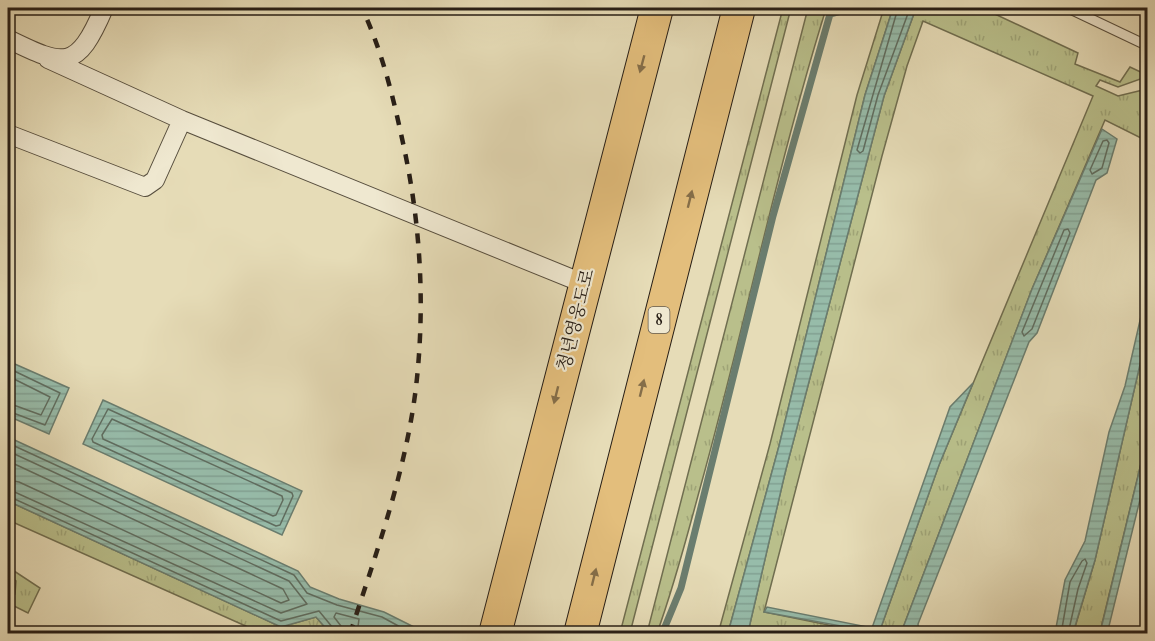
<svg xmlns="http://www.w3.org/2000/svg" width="1155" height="641" font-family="Cardo,'Noto Serif KR',serif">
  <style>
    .grass { fill: url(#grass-tufts); stroke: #706e50; stroke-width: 1.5 }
    .water { fill: url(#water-rules); stroke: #6a7d6f; stroke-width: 1.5 }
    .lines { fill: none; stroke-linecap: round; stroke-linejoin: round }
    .shore { stroke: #5f6d60; stroke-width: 1.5 }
    .stream { stroke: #6a7d6f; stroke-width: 7 }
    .service-casing { stroke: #574e3e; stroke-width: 11 }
    .minor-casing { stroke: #574e3e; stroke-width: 20 }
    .motorway-casing { stroke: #271e16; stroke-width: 34 }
    .service { stroke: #efe8d0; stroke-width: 9 }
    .minor { stroke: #efe8d0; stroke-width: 18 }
    .motorway { stroke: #e3be7c; stroke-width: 32 }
    .rail { stroke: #271e16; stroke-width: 4.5; stroke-dasharray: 10 10; stroke-linecap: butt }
    .oneway { fill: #856e49 }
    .labels { text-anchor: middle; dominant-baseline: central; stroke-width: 4.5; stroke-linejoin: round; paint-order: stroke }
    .shield { fill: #efe8d0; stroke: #635b4e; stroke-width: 1.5 }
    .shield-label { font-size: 16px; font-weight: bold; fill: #271e16 }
    .street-label { font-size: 18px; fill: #271e16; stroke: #efe8d0 }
  </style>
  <defs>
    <pattern id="grass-tufts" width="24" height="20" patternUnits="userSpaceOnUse" patternTransform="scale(1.5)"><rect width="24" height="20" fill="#b9bf8b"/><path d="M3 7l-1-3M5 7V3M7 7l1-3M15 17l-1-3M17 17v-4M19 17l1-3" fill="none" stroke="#9fa477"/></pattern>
    <pattern id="water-rules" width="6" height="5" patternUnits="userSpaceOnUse" patternTransform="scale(1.5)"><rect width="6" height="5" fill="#97bcaa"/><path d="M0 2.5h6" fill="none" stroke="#82a192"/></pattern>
  </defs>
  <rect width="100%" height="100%" fill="#e6dcb7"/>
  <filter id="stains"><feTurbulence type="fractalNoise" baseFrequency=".00333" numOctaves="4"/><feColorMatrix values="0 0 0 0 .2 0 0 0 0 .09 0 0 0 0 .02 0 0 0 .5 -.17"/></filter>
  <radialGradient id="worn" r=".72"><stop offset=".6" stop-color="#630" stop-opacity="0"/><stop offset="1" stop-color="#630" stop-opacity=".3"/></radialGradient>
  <!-- grass -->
  <path class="grass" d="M783 8H791L630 633H620Z
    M808 8H831L825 12C777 167 745 325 702 481 688 532 675 584 657 633H647Z
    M884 8H893L865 95 779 446 728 633 718 634 770 444 857 95Z
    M916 8H982L1078 53 1075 64 1120 82 1130 67 1147 75V80L1143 78 1118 87 1100 80 1096 86 1118 96 1147 89V141L1105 120 1032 289 901 633H879L939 465 1093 96 923 21 907 66 882 156 764 612 868 633 777 634 749 628 785 473 884 96Z
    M1147 334V439L1101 628 1100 633 1073 634 1095 560Z
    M8 501 281 627 316 617 330 633H256L257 631 8 520Z
    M8 567 40 588 28 613 8 603V594H15L16 581 8 576Z"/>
  <!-- water -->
  <path class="water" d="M893 8H916L884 96 785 473 749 628 777 633H728L779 446 865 95Z
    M1102 129 1117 139 1107 173 1096 180 1037 333 1029 342 918 624 919 632 924 633H901L1032 289Z
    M1147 290V334L1095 560 1073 633H1055L1065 580 1085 541 1109 432 1125 386Z
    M8 361 69 388 49 434 8 416Z
    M973 383 939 465 879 633 764 612 767 607 872 628 950 407Z
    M103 400 302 491 282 535 83 444Z
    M8 437 298 571 310 587 339 599 384 612 426 633H382L373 627 369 633H330L316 617 281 627 8 501Z
    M1147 439V471L1109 626 1110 633H1100Z"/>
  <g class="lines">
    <!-- shore -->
    <path class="shore" d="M898 8 857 150 860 153 863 151 878 95 910 8
      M1107 140 1109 143 1102 168 1092 174 1090 170 1103 141Z
      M1068 229 1070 233 1032 329 1024 336 1022 332 1064 230Z
      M8 368 60 393 45 425 8 411
      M8 376 50 397 41 415 8 403
      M108 409 292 493 293 496 280 525 276 526 93 442 92 439Z
      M112 419 282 496 283 500 276 515 273 516 103 439 102 435Z
      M8 443 294 575 307 593 337 605 382 617 413 634
      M8 451 289 581 307 604 281 613 8 489
      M8 461 283 589 289 600 281 603 19 482 8 480
      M8 496 281 621 319 611 333 628 335 634
      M342 634 341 626 334 617 336 613 359 619 357 634
      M1061 634 1070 582 1082 561 1085 559 1087 563 1078 589 1068 634"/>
    <!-- stream -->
    <path class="stream" d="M662 634 681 588 773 216 830 14 852 8"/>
    <defs>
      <path id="service" d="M1068 8 1148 46"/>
      <path id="minor" d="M8 39C65 67 77 71 104 8
        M48 59 182 120 585 284
        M8 134 145 187 155 180 182 120"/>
      <path id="motorway" d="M495 634 657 8
        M580 634 739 8"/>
    </defs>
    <!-- service casing -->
    <use href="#service" class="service-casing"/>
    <!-- minor casing -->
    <use href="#minor" class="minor-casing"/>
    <!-- motorway casing -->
    <use href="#motorway" class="motorway-casing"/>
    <!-- service -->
    <use href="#service" class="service"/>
    <!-- minor -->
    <use href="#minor" class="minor"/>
    <!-- motorway -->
    <use href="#motorway" class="motorway"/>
    <!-- rail -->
    <path class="rail" d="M350 634C377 550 408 466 417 378 425 299 420 220 403 143 393 96 382 51 362 8"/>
  </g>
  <!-- one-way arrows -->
  <defs><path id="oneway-solid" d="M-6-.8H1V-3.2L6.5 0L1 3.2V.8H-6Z" transform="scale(1.5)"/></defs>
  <g class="oneway">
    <use href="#oneway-solid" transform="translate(642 64) rotate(105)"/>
    <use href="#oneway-solid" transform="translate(690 199) rotate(-76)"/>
    <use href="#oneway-solid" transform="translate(642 388) rotate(-76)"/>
    <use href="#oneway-solid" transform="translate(556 395) rotate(104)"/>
    <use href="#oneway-solid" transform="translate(594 577) rotate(-76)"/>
  </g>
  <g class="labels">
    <!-- shield labels -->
    <rect class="shield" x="648.5" y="307" width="21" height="26" rx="4.5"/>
    <g class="shield-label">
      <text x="659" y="320">8</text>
    </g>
    <!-- street labels -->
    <g class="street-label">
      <text transform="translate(576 320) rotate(-76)">청년영웅도로</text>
    </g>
  </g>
  <!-- margin -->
  <rect width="1155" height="641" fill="none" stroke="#e6dcb7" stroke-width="30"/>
  <rect x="9" y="9" width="1137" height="623" fill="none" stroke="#271e16" stroke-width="3"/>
  <rect x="15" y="15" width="1125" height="611" fill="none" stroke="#271e16" stroke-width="1.5"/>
  <rect width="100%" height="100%" filter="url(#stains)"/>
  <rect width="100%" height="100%" fill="url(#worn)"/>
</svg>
